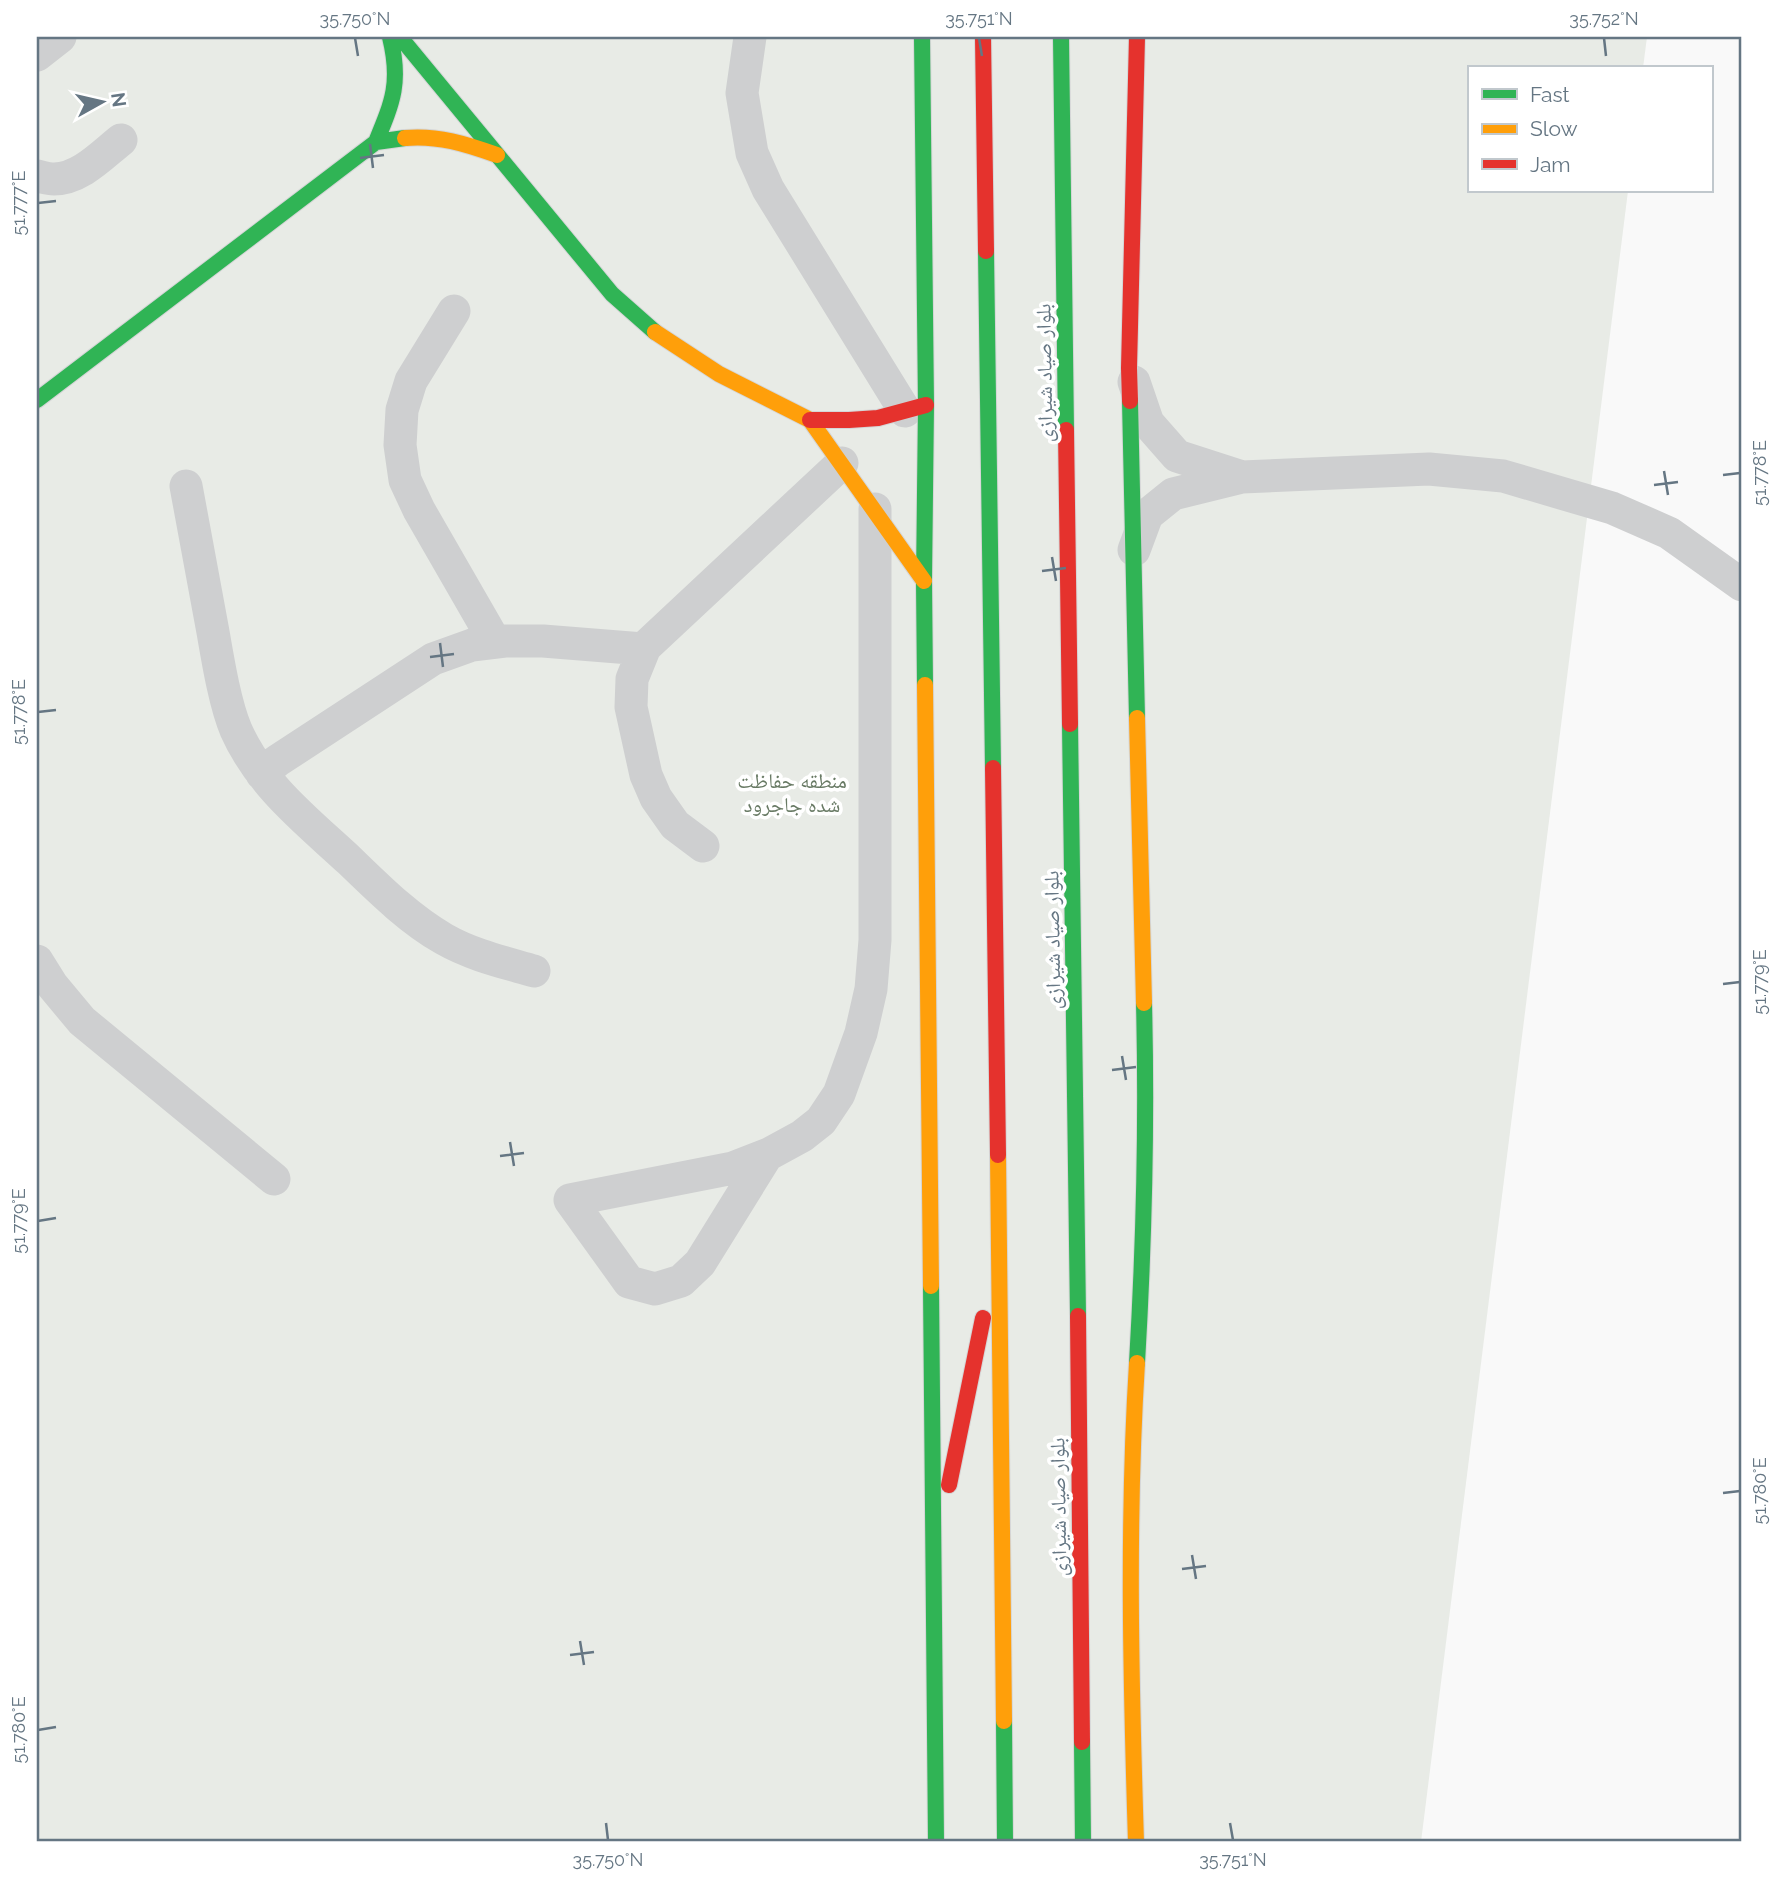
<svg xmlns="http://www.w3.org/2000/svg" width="1779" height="1879" font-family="Raleway,'Noto Naskh Arabic',sans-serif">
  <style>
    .green { fill: #e8ebe6 }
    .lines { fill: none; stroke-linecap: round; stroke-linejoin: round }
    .fast-casing { stroke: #d5d6d7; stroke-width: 18 }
    .slow-casing { stroke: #d5d6d7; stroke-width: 18 }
    .jam-casing { stroke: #d5d6d7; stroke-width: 18 }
    .street { stroke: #cecfd0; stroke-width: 33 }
    .fast { stroke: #30b455; stroke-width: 16 }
    .slow { stroke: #ff9f0a; stroke-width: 16 }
    .jam { stroke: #e5322d; stroke-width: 16 }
    .ticks { fill: none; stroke: #657683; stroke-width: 2.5 }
    .labels { text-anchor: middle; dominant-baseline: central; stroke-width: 7; stroke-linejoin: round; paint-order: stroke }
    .street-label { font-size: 21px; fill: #657683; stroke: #fff }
    .park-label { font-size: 21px; fill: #687a64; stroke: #fff }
    .neatline { fill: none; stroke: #657683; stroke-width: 2.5 }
    .ticks-label { font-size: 18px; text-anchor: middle; fill: #657683 }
  </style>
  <rect width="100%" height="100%" fill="#f9f9f9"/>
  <!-- green -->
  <path class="green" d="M37 37H1647L1643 68H1469V191H1628L1421 1842H37Z"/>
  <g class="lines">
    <defs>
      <path id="fast" d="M400 37 612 294 655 332
        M922 37 926 405 924 581 925 685
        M1061 37 1066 430
        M376 142C393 101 401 82 390 37
        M986 251 993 768
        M37 400 376 142 405 138
        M1130 401 1137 718
        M1070 724 1078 1316
        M931 1286 936 1842
        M1137 1363C1144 1243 1147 1123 1144 1003
        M1004 1721 1005 1842
        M1082 1742 1083 1842"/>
      <path id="slow" d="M405 138C438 135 466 144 497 155
        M655 332 719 374 810 420 924 581
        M925 685 931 1286
        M1137 718 1144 1003
        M998 1155 1004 1721
        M1136 1842C1131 1683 1127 1522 1137 1363"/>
      <path id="jam" d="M983 37 986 251
        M1130 401 1129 368 1137 37
        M810 420H849L878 418 926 405
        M1066 430 1070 724
        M993 768 998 1155
        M1078 1316 1082 1742
        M949 1485 983 1318"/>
    </defs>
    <!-- fast casing -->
    <use href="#fast" class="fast-casing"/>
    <!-- slow casing -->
    <use href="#slow" class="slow-casing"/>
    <!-- jam casing -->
    <use href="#jam" class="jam-casing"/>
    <!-- street -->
    <path class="street" d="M750 37 742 93 752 153 768 189 905 411
      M37 55 60 37
      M37 176C42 177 48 179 54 179 80 179 102 155 121 140
      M454 311 411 381 402 410 400 445 405 480 419 510 495 642
      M1134 382 1148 423 1177 456 1242 477
      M186 486C195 535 204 584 213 632 218 661 225 704 236 730 261 786 307 821 350 861 379 889 409 919 444 939 472 955 503 962 534 971
      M1134 550 1147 515 1173 494 1242 477 1429 469 1503 476 1612 508 1669 533 1742 585
      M645 647 632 679 631 707 646 775 656 798 675 825 703 846
      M262 774 277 761 433 659 472 645 505 641H543L643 649 842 463
      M37 961 52 985 82 1021 274 1179
      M767 1155 700 1263 681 1281 655 1289 629 1282 570 1200 733 1168 769 1154 802 1136 821 1121 839 1094 861 1033 871 989 875 940V509"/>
    <!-- fast -->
    <use href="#fast" class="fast"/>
    <!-- slow -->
    <use href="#slow" class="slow"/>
    <!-- jam -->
    <use href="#jam" class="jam"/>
  </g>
  <!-- ticks -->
  <path class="ticks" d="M355 38 358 56M979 38 982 56M1604 38 1606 56M370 144 373 168M360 158 384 155M38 203 56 201M1664 471 1668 495M1723 475 1740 473M1654 485 1678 482M1052 557 1056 581M1042 571 1066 568M440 643 443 667M430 657 454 654M38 712 56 710M1723 984 1740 982M1122 1056 1126 1080M1112 1070 1136 1067M510 1142 514 1166M500 1156 524 1153M38 1221 56 1218M1723 1493 1740 1491M1192 1555 1196 1579M1182 1569 1206 1566M580 1641 584 1665M570 1655 594 1652M38 1730 56 1727M606 1823 608 1840M1230 1823 1233 1840"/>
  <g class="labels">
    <!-- street labels -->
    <g class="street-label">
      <text transform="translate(1044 373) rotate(-91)">بلوار صیاد شیرازی</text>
      <text transform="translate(1052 940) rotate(-91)">بلوار صیاد شیرازی</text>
      <text transform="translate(1058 1507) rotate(-91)">بلوار صیاد شیرازی</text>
    </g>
    <!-- park labels -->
    <g class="park-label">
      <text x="792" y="780">منطقه حفاظت<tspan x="792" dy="24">شده جاجرود</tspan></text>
    </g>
  </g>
  <!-- border -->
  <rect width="1779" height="1879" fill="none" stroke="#ffffff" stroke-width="77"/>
  <!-- legend -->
  <rect x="1468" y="66" width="245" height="126" fill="#ffffff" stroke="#c1c8cd" stroke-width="2"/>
  <rect x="1482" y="89" width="35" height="10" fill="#30b455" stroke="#c1c8cd" stroke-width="2"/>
  <text x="1530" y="102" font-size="21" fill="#657683">Fast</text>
  <rect x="1482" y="124" width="35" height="10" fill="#ff9f0a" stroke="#c1c8cd" stroke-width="2"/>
  <text x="1530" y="136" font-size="21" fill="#657683">Slow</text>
  <rect x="1482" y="159" width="35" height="10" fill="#e5322d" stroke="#c1c8cd" stroke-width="2"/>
  <text x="1530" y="172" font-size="21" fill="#657683">Jam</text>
  <!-- north arrow -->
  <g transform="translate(102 102) rotate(82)" stroke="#ffffff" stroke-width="5" paint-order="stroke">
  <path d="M0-5L12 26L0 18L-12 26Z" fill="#657683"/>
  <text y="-10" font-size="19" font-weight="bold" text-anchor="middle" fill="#657683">N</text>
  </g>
  <rect x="38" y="38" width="1702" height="1802" class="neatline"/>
  <g class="ticks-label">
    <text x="355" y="25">35.750°N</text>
    <text x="979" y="25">35.751°N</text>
    <text x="1604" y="25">35.752°N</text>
    <text transform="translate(19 203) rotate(-90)" y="6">51.777°E</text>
    <text transform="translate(1760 473) rotate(-90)" y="6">51.778°E</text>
    <text transform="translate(19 712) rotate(-90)" y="6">51.778°E</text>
    <text transform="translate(1760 982) rotate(-90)" y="6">51.779°E</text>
    <text transform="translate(19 1221) rotate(-90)" y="6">51.779°E</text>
    <text transform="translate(1760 1491) rotate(-90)" y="6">51.780°E</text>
    <text transform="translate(19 1730) rotate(-90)" y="6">51.780°E</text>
    <text x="608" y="1866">35.750°N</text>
    <text x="1233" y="1866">35.751°N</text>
  </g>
</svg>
